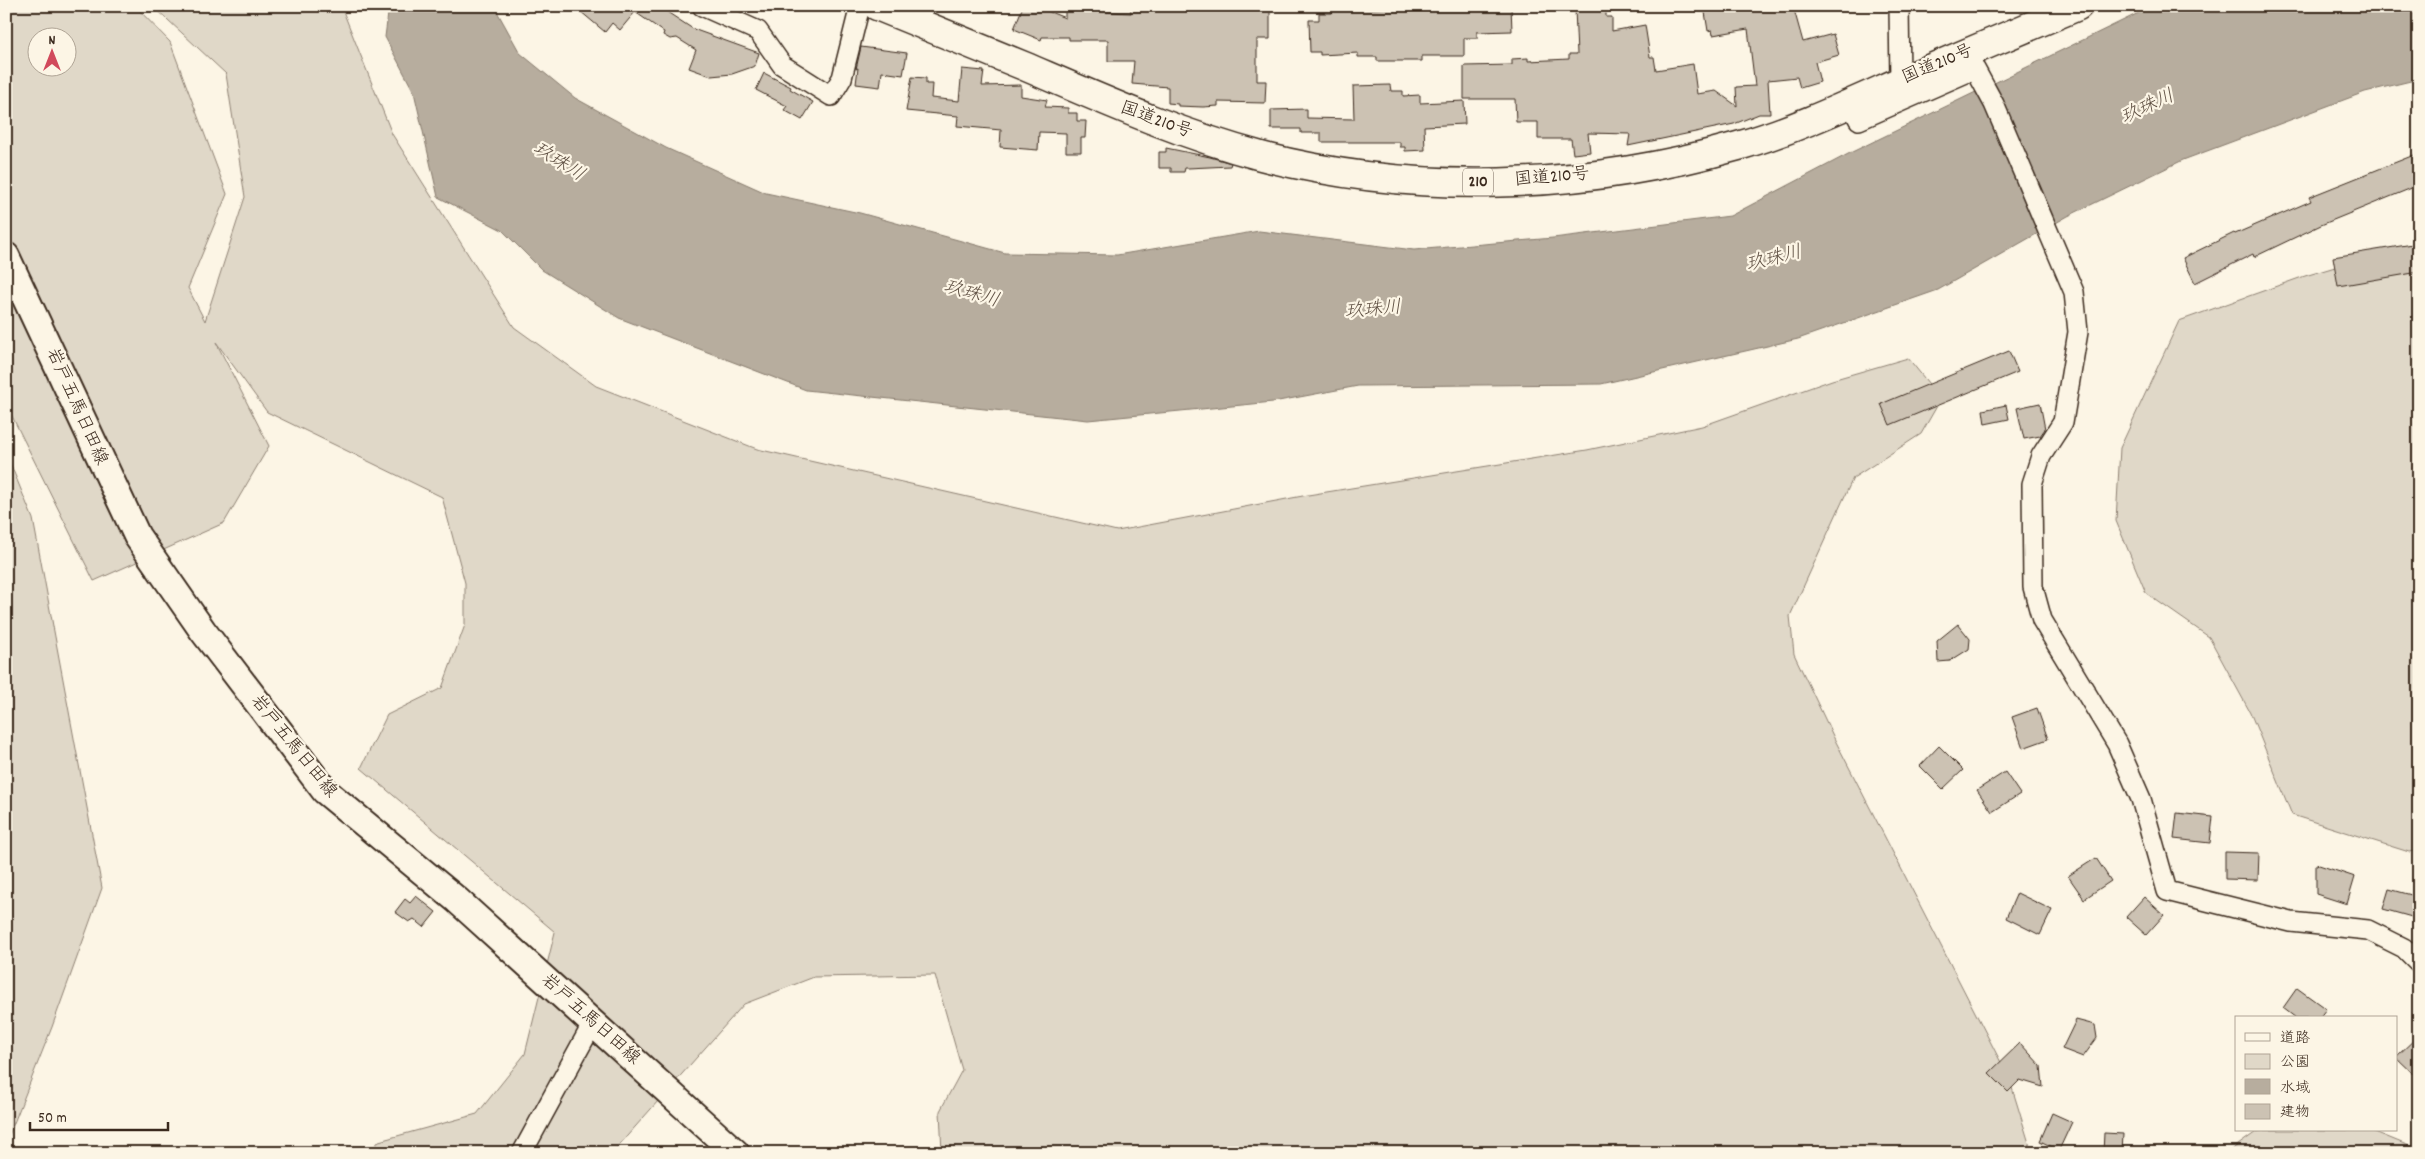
<svg xmlns="http://www.w3.org/2000/svg" width="2425" height="1159" font-family="Dekko,'Klee One',sans-serif">
  <style>
    .green { fill: #e0d8c8; stroke: #8e8173; fill-rule: evenodd }
    .water { fill: #b7ad9e; stroke: #85796b }
    .building { fill: #ccc2b3; stroke: #3b2a1e }
    .lines { fill: none; stroke-linecap: round; stroke-linejoin: round }
    .minor-casing { stroke: #3b2a1e; stroke-width: 22 }
    .secondary-casing { stroke: #3b2a1e; stroke-width: 30 }
    .trunk-casing { stroke: #3b2a1e; stroke-width: 31 }
    .minor { stroke: #fcf5e5; stroke-width: 19 }
    .secondary { stroke: #fcf5e5; stroke-width: 26 }
    .trunk { stroke: #fcf5e5; stroke-width: 28 }
    .labels { text-anchor: middle; dominant-baseline: central; stroke-width: 4.5; stroke-linejoin: round; paint-order: stroke }
    .shield { fill: #fcf5e5; stroke: #75675a; stroke-width: 1 }
    .shield-label { font-size: 16px; font-weight: bold; fill: #3b2a1e }
    .street-label { font-size: 18px; fill: #3b2a1e; stroke: #fcf5e5 }
    .water-label { font-size: 19px; font-style: italic; fill: #605144; stroke: #fcf5e5 }
  </style>
  <rect width="100%" height="100%" fill="#fcf5e5"/>
  <filter id="ink" filterUnits="userSpaceOnUse"><feTurbulence type="fractalNoise" baseFrequency=".02" numOctaves="2"/><feDisplacementMap in="SourceGraphic" scale="10" xChannelSelector="R" yChannelSelector="G"/><feConvolveMatrix kernelMatrix="1 2 1 2 8 2 1 2 1" color-interpolation-filters="sRGB"/></filter>
  <g filter="url(#ink)">
    <!-- green -->
    <path class="green" d="M6 6H135L170 42 227 194 188 288 205 321 245 197 226 74 153 6H341L392 134 514 327 596 386 757 449 1117 531 1308 495 1587 450 1702 426 1832 380 1908 358 1941 399 1921 434 1853 478 1790 616 1794 654 1835 740 2009 1078 2032 1153H942L940 1111 962 1070 935 975 814 977 744 1004 612 1153H369L379 1141 477 1114 525 1054 555 932 361 768 387 715 442 688 465 625V583L442 497 267 412 216 342 269 446 224 523 94 581 6 404ZM38 38H68V68H38Z
      M2419 242V850L2409 852 2292 815 2250 712 2209 637 2146 593 2116 521 2120 448 2179 321 2305 276Z
      M6 453 33 519 102 888 52 1027 6 1143Z
      M2265 1130H2370L2419 1150V1153H2227L2256 1132Z"/>
    <!-- water -->
    <path class="water" d="M389 6H494L520 53 575 98 666 148 766 193 860 213 1005 253 1117 255 1259 231 1414 250 1553 238 1730 216 1852 152 2153 6H2419V79L2365 92 2183 160 2068 216 1938 290 1798 339 1601 384 1358 386 1273 402 1088 420 806 390 619 318 542 270 502 230 438 197 414 92 385 37Z"/>
    <!-- building -->
    <path class="building" d="M574 6H658L693 29 759 53 755 66 732 74 711 76 689 68 696 50 677 38 670 39 663 35 664 32 635 12 620 30 612 23 605 32Z
      M1023 6H1035L1065 18V10L1131 13 1130 6 1270 8V39H1257V81H1266L1265 103 1218 102V106L1203 107 1178 106V104L1168 103V87L1132 84 1134 61H1108V40H1069V37H1042L1041 40 1014 29Z
      M1413 6H1511L1512 31 1477 32V38H1464V56H1422V61H1377V57H1358V53L1320 55V52H1310L1309 20H1319V13H1332L1333 8 1374 9Z
      M1704 6H1793L1803 42 1833 34 1839 55 1815 62 1820 82 1800 88 1797 77 1768 80 1770 114H1759L1734 124 1628 146 1630 134 1588 133 1590 152 1573 154 1571 139H1538V122H1516L1515 99H1464V66L1512 65V59L1528 58V61L1569 59V54H1577L1575 9 1606 8V17H1612V31L1645 25 1650 57H1654L1656 70 1693 64 1697 94 1716 91 1737 106 1736 87 1755 86 1748 29 1713 35 1712 30 1708 31Z
      M861 47 907 53 903 75 882 72 880 87 856 84 858 68 856 69Z
      M962 69 984 71 982 86 1021 85V96L1047 100 1045 107 1068 108V113H1077V121H1086L1085 138H1081V152H1066V133L1039 132 1038 150 1000 147 1001 130 957 126 958 116 906 111 912 77 926 78V84H932L931 98 959 101Z
      M764 73 791 87 790 89 813 102 802 120 784 110 787 106 756 90Z
      M1390 85 1391 91H1403V96L1420 95V103L1464 101 1465 124 1424 126 1425 150 1405 151V147H1400V142H1321V133H1301V129H1271V110L1307 109V118L1354 119 1353 86Z
      M1166 148 1210 157 1231 163 1230 166 1188 168H1185L1184 172H1171V168H1159V152H1166Z
      M2419 153V185L2321 225 2254 257 2253 254 2195 283 2183 258 2234 233 2235 234 2311 201 2309 197Z
      M2419 243V272L2338 286 2333 257Z
      M2009 351 2018 372 1890 425 1881 404Z
      M2040 403 2045 429 2040 436 2024 439 2017 408Z
      M2006 405 2009 419 1985 424 1983 410Z
      M1958 624 1970 639 1969 649 1950 661 1938 662 1937 641Z
      M2037 708 2048 739 2023 748 2012 717Z
      M1939 746 1963 770 1943 789 1920 766Z
      M2005 772 2020 794 1992 812 1977 790Z
      M2177 813 2213 817 2210 843 2174 839Z
      M2225 852 2259 853 2258 880 2225 879Z
      M2096 858 2111 881 2084 899 2068 876Z
      M2316 864 2355 877 2347 904 2316 894Z
      M2389 889 2419 897V919L2383 909Z
      M2017 893 2052 910 2040 935 2006 918Z
      M416 896 436 912 424 927 414 919 409 922 395 912 405 899 410 903Z
      M2144 897 2164 915 2146 935 2126 917Z
      M2297 988 2326 1009 2319 1018H2296L2283 1008Z
      M2076 1020 2095 1025 2097 1038 2083 1057 2062 1049Z
      M2419 1035V1079L2396 1057Z
      M2020 1043 2041 1066 2043 1087 2020 1080 2008 1092 1989 1073Z
      M2052 1113 2072 1122 2059 1150 2040 1141Z
      M2104 1133 2123 1134 2122 1153H2103Z"/>
    <g class="lines">
      <defs>
        <path id="minor" d="M702 6 758 31 782 65 831 96 842 78 860 6
          M1899 6 1900 81
          M1850 103 1859 120 1975 69 1994 104 2074 292 2078 332 2063 422 2041 456 2032 484 2033 587 2042 620 2117 744 2141 799 2167 891 2291 922 2368 930 2404 948 2419 963
          M522 1153 593 1023"/>
        <path id="secondary" d="M6 256 137 536 203 631 325 791 457 900 736 1153"/>
        <path id="trunk" d="M877 6C926 26 975 46 1024 66 1101 99 1179 134 1261 156 1416 196 1583 190 1738 146 1794 130 1849 104 1903 80 1961 55 2020 31 2078 6"/>
      </defs>
      <!-- minor casing -->
      <use href="#minor" class="minor-casing"/>
      <!-- secondary casing -->
      <use href="#secondary" class="secondary-casing"/>
      <!-- trunk casing -->
      <use href="#trunk" class="trunk-casing"/>
      <!-- minor -->
      <use href="#minor" class="minor"/>
      <!-- secondary -->
      <use href="#secondary" class="secondary"/>
      <!-- trunk -->
      <use href="#trunk" class="trunk"/>
    </g>
  </g>
  <g class="labels">
    <!-- shield labels -->
    <rect class="shield" x="1463" y="168.5" width="30" height="27" rx="4"/>
    <g class="shield-label">
      <text x="1478" y="182">210</text>
    </g>
    <!-- street labels -->
    <g class="street-label">
      <text transform="translate(1938 65) rotate(-23)">国道210号</text>
      <text transform="translate(1156 121) rotate(20)">国道210号</text>
      <text transform="translate(1552 178) rotate(-5)">国道210号</text>
      <text transform="translate(76 407) rotate(66)">岩戸五馬日田線</text>
      <text transform="translate(293 747) rotate(51)">岩戸五馬日田線</text>
      <text transform="translate(590 1020) rotate(42)">岩戸五馬日田線</text>
    </g>
    <!-- water labels -->
    <g class="water-label">
      <text transform="translate(2148 108) rotate(-25)">玖珠川</text>
      <text transform="translate(558 163) rotate(32)">玖珠川</text>
      <text transform="translate(1774 260) rotate(-14)">玖珠川</text>
      <text transform="translate(971 295) rotate(16)">玖珠川</text>
      <text transform="translate(1373 311) rotate(-5)">玖珠川</text>
    </g>
  </g>
  <!-- margin -->
  <rect width="2425" height="1159" fill="none" stroke="#fcf5e5" stroke-width="25"/>
  <rect x="12" y="12" width="2400" height="1134" fill="none" stroke="#3b2a1e" stroke-width="2" filter="url(#ink)"/>
  <!-- legend -->
  <rect x="2235" y="1016" width="162" height="115" fill="#fcf5e5" stroke="#afa495"/>
  <rect x="2245" y="1033" width="25" height="8" fill="#fcf5e5" stroke="#afa495"/>
  <text x="2280" y="1042" font-size="15" fill="#3b2a1e">道路</text>
  <rect x="2245" y="1054" width="25" height="15" fill="#e0d8c8" stroke="#afa495"/>
  <text x="2280" y="1066" font-size="15" fill="#3b2a1e">公園</text>
  <rect x="2245" y="1079" width="25" height="15" fill="#b7ad9e" stroke="#afa495"/>
  <text x="2280" y="1092" font-size="15" fill="#3b2a1e">水域</text>
  <rect x="2245" y="1104" width="25" height="15" fill="#ccc2b3" stroke="#afa495"/>
  <text x="2280" y="1116" font-size="15" fill="#3b2a1e">建物</text>
  <!-- north arrow -->
  <g transform="translate(52 52)"><circle r="24" fill="#fcf5e5" stroke="#afa495"/>
  <path d="M0-4L9 19L0 12L-9 19Z" fill="#d1495b"/>
  <text y="-8" font-size="14" font-weight="bold" text-anchor="middle" fill="#3b2a1e">N</text>
  </g>
  <!-- scale -->
  <path d="M30 1122v8h138v-8" fill="none" stroke="#3b2a1e" stroke-width="2.5"/>
  <text x="38" y="1122" font-size="15" fill="#3b2a1e" stroke="#fcf5e5" stroke-width="4" paint-order="stroke">50 m</text>
</svg>
